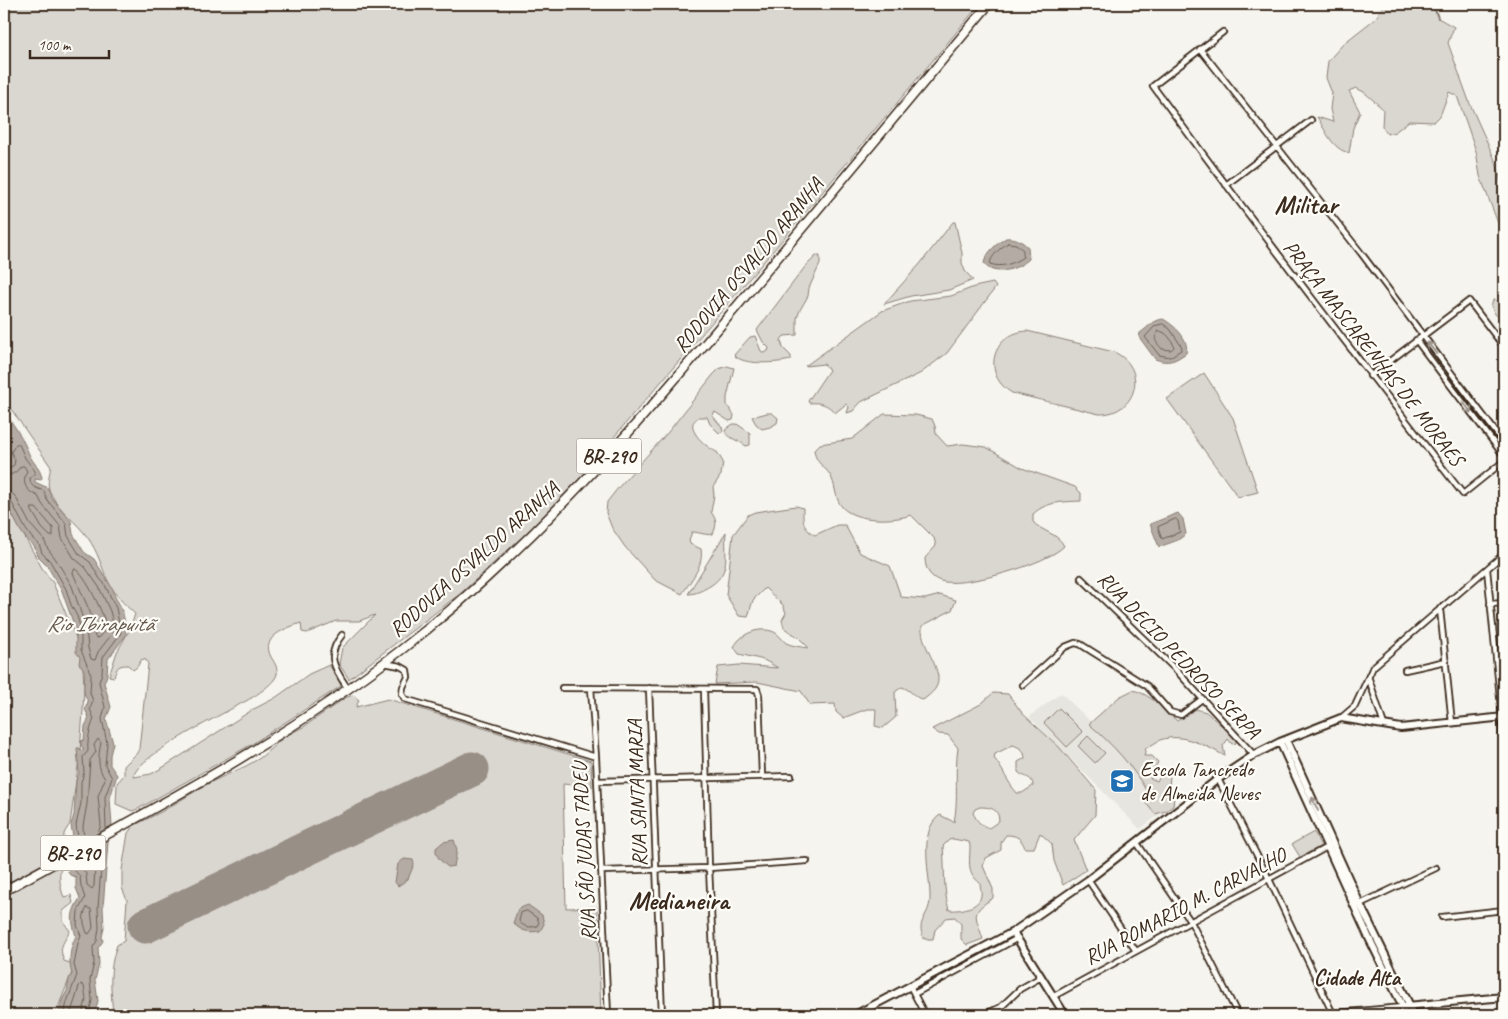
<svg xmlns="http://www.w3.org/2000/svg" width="1508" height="1019" font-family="Caveat,sans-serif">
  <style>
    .built { fill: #e7e5df }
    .green { fill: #dad6d0; stroke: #8a8077; fill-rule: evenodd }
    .water { fill: #b4aca4; stroke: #84786e }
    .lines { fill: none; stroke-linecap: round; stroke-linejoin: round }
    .shore { stroke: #6b5e54; stroke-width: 1 }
    .stream { stroke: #84786e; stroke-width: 2 }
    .runway { stroke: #988f86; stroke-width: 35 }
    .street-casing { stroke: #3b2a1e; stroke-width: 8 }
    .secondary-casing { stroke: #3b2a1e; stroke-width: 10 }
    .highway-casing { stroke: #3b2a1e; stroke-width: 11 }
    .street { stroke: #fdfcf7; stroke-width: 4.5 }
    .secondary { stroke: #fdfcf7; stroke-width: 6 }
    .highway { stroke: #fdfcf7; stroke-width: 8 }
    .oneway { stroke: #9c938a }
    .labels { text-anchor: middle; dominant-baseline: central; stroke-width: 4.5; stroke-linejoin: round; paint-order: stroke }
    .shield { fill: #fdfcf7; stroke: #75695f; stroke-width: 1 }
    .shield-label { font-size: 20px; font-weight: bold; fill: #3b2a1e }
    .street-label { font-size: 21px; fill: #3b2a1e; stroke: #fdfcf7 }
    .poi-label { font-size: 21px; fill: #3b2a1e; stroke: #fdfcf7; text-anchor: start }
    .water-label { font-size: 22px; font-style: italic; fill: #65584d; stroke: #fdfcf7 }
    .neighbourhood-label { font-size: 22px; font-weight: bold; fill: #3b2a1e; stroke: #fdfcf7 }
    .district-label { font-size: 26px; font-weight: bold; fill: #3b2a1e; stroke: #fdfcf7 }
  </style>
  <rect width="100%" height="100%" fill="#f5f4ee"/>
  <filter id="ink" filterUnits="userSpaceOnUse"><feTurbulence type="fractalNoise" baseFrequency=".02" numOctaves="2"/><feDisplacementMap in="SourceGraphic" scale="10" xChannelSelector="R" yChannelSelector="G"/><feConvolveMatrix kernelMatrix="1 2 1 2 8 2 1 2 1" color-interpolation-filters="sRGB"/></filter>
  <g filter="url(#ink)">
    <!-- built -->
    <path class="built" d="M1061 693 1175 803 1140 829 1029 717Z"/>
    <!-- green -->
    <path class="green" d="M4 4H980L773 251 614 437 610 447 533 527 461 593 349 679 339 664 342 648 375 615 359 621H336L307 633 302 632 301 623C287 628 260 636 271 657 274 662 278 667 277 674 275 684 251 699 242 703 225 713 132 759 134 777L151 774 162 768 252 710 275 698 309 674 329 665 339 679 341 686 252 744 138 809 132 811 116 804 117 783 124 775V766L137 753 139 749 148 664 146 660 142 659 137 667 133 670 128 665C118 665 117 667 114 677L109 676 117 652 130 629 135 614C124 604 114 594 108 581 101 566 98 552 88 538 77 522 60 512 51 494 46 485 49 476 51 467L9 406 4 385Z
      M1384 4H1434L1438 18 1454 27 1448 43 1470 104 1496 162 1504 193V239L1480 176 1476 151 1457 96 1449 92 1440 116 1434 122 1409 121 1395 132 1387 134 1382 126 1383 109 1364 92 1356 88 1349 91 1360 112 1353 128 1349 153C1332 149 1326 131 1317 117L1333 122 1330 109 1332 93 1326 78 1328 61 1344 43 1376 18Z
      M953 222H955L962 253V263L965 271 973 280 949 290 911 296 884 304 920 264Z
      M816 256H820V264L809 288 808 296 800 310 797 318V335L784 336 781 340 783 348 791 356V360C778 363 743 366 734 355L750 337 755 336 761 351 764 353 768 351 769 348 763 342 757 330 805 267Z
      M993 283 996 287 947 353 921 373 861 402 853 411 847 413 849 407 846 404 835 413C828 404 820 402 809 403L808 401 829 370 824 364 805 366 882 311 910 301 951 296 974 287Z
      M1494 298 1499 304 1504 306V321L1495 314 1491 306Z
      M1027 331 1114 352C1149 368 1137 415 1099 414L1012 393C981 375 992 333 1027 331Z
      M727 366 734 368 727 397V405L734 415 733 420 729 421 715 412 712 415 722 427 723 431 719 433 710 424 707 417H699C698 417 693 422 693 423 690 434 709 449 717 452L723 462 721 475 713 487 714 495 711 512C717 520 717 525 713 534 707 536 699 532 692 532L689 540 690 544 701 549C704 566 691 580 682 594L655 580 625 547 612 528 606 513 607 502 618 488 669 431 713 375 719 369Z
      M1204 373 1233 418 1258 492 1238 497 1167 399Z
      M767 413H772L778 418 777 423 770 427 762 429 756 424 752 417Z
      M884 414 916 415 932 419 935 426 936 434 947 446 963 444 986 447 1022 468 1075 487 1081 493V501C1064 502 1047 501 1033 514V522C1042 532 1058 533 1064 546 1047 564 969 586 945 582 932 580 925 571 925 558L936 546 934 538 911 515C894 521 857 522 843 508 835 500 836 488 832 479 827 466 816 466 814 450L820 444 852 439Z
      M733 424H737L750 433V445L746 446C740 441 730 439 725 432L726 429Z
      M4 500 42 568 53 583 82 652 84 686 83 711 80 752 70 824C68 827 65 831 64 834 62 844 71 853 67 863 66 865 62 867 61 869 58 876 61 891 64 897L71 895 73 903 63 911V921L70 931C64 943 58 946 64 961L70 963 72 972 55 1015H4V895L12 891V884L8 879H4Z
      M796 506 803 508C803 521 802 528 815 535L837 525H845L860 553 890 566 901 597 925 599 940 595 956 600 952 610 922 626C920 648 947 672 935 689 932 693 927 697 923 700 914 697 911 690 902 687L895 692 896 717 883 728 875 726 876 709H867L843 718 836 712 835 704 810 705 801 691 757 682 715 684 718 667 739 665 778 668 764 660 739 654 734 647C741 633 760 626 774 632 779 634 782 640 786 643 792 646 802 647 809 648L798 637 784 628 782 620 786 613 783 605 765 588 753 600 748 617 739 616 726 595 733 535 748 515 755 512Z
      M726 532C724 555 732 572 710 586 703 590 696 594 688 594Z
      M1133 690C1150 694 1164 709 1177 721L1196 709 1206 712 1236 738V743L1232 744 1228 739 1223 746 1225 756C1206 746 1183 732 1160 740 1156 742 1151 746 1146 748L1144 756H1152L1158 762 1150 778 1157 781 1162 774H1170L1169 791 1174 798 1173 806 1166 811 1155 814 1144 801 1148 794C1134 767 1112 744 1089 724L1119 697Z
      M993 693 1008 694 1023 714 1059 747 1096 790 1095 815 1074 840 1086 870 1063 885 1054 861 1052 844 1040 833 1034 848H1025C1021 838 1017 835 1006 835L1001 842V850L986 858 983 866 993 889V898C970 913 975 914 983 939L967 945 961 939V924L955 917 946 918 935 930 933 939H924C915 921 929 917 930 900 931 875 917 831 940 815L954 822C959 798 954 773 958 748L948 735 939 734 932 729 981 704ZM1013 745C1021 748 1024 750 1025 758L1018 762V772C1024 778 1033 776 1033 786L1022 793H1017C1007 782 1003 769 994 758L995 754ZM980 807C991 807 999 809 999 821L989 828C980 825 977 821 973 813L975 809ZM953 839 969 842 970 846C970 862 966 872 980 883 980 887 982 892 981 896 979 908 959 911 949 910 943 890 945 867 943 846L949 840Z
      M353 695 359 700 356 707 388 699 591 761 592 787 563 784 566 908 597 907 601 1015H113C111 989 108 970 117 945L124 941 127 900 122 888V870L128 833 133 826 161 812 209 783 246 766 260 758 284 737 305 726 345 698Z
      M1059 708 1083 732 1067 747 1044 723Z
      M1088 736 1105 753 1095 763 1078 746Z
      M1314 832 1321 846 1300 857 1292 844Z"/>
    <!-- water -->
    <path class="water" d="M1006 238C1016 237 1021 241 1028 247L1029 259C1019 269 992 278 984 263 986 253 997 243 1006 238Z
      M1163 319C1174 325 1190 339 1186 353 1175 361 1168 364 1155 359L1139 337 1140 333C1150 326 1151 321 1163 319Z
      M4 413C15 425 23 439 29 454 33 463 40 468 42 478L41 480 35 479V482L48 488 51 497 71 521 73 534 84 552 94 559 114 591C114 598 118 600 120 606 124 615 126 626 126 635L108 659 107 675 104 683 111 707 106 719 113 743 110 755V765L117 775 110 798 112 826 108 842 103 908 104 928 102 937 103 941 98 948 99 964 95 980 98 1001 94 1015H58L62 1000 67 991 69 979 72 974C68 962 70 947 76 936 71 919 70 914 80 898L76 888V877L70 875 68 872 73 837 71 825 74 815 76 781 79 773 77 748H79L82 751 84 750 81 745V741L84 740 85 726 89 718 85 709 88 702C87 699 85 697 85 695 81 684 90 672 79 664L80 657 76 652V631L62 591 46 564 38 556 34 546 28 541 20 530 4 498V462L6 465 10 461 4 453V442L6 446 10 445C11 442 7 435 4 433Z
      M1178 513 1183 519 1186 534 1178 540 1159 547 1150 524Z
      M454 840 457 850 454 866 448 867C442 862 435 857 436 848L443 842Z
      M404 859 413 860 414 864 408 879 398 886 395 882 398 864Z
      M528 905 542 915 544 924 540 931C528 933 521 931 513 923L518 909Z"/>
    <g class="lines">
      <!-- shore -->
      <path class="shore" d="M1008 243 1016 244 1023 250V257C1013 264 1001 268 990 264 990 257 1001 247 1008 243Z
        M1163 324 1170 329 1182 347 1181 350 1170 357 1159 355 1145 337 1155 326Z
        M1159 331C1166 331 1173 341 1174 347L1171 350 1162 349C1156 342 1152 339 1159 331Z
        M4 469H8L14 465 15 460 11 452 16 444H19L25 458 35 471V474L30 478C30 488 37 488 44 491L47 500 66 523 68 536 79 554 90 562 100 579 104 583 116 608 121 633 103 657 102 673 99 682 105 707 102 719 107 743 105 765 112 778 105 797 106 829
        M4 475C12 476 17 472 21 466H24L27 471C21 483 26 491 38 496L42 504 60 526 62 538 74 558 85 567 99 587 110 611 115 630 98 652 95 660 91 659 88 648 86 628 72 586 55 558 48 549 44 540 30 524 15 496 10 492 4 491
        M4 497 10 499 25 528 32 538 39 544 42 553 50 561 66 589 71 605 77 616 81 630V650L91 675 90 693 93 701 90 709 94 719C90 728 87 741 88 751L83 757 84 773 81 782V803L76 825 78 837 77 845
        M32 508H36L53 528V536H50L42 528 32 511Z
        M1176 519 1178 521 1180 532 1162 539 1158 527Z
        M75 569C86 575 104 615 107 628L98 638 95 637 90 612 73 573Z
        M84 841 83 826 87 804 90 760 96 752 94 745 98 739 101 743C98 756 97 767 105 779L98 796 101 825 98 833
        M82 854 80 866 86 874 87 885 92 889 94 886 96 846
        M87 908 91 909 93 928 89 934 87 933C84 924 81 917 87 908Z
        M527 911 537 918 539 922 537 926C530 928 523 927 519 921L521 913Z
        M64 1015 67 1002 77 975 74 965 78 943 81 936 77 925 78 911 85 898 81 886 80 876 74 870 75 858
        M70 1015C73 1005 77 996 79 986L81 984 84 986 86 1000 82 1015
        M89 1015 92 1000 90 980 94 963 93 947 97 941 99 928 98 908 103 842"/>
      <!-- stream -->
      <path class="stream" d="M1433 4 1438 18"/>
      <!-- runway -->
      <path class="runway" d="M145 926 472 769"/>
      <defs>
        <path id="street" d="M1223 32 1153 86C1254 224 1358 359 1463 494L1504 461
          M1200 49 1361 253 1504 443
          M1226 185 1311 120
          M1416 340 1504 456
          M1370 376 1469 301 1504 347
          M1487 569 1502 717
          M1081 578 1176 670 1254 755
          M1490 604 1504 603
          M1440 609 1452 723
          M342 635C325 656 335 669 348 689
          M384 663 400 666 407 670 408 677 403 687 402 694 405 699 596 757
          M1405 670 1446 661
          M1369 679 1384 725
          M1023 685 1065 647 1075 643 1080 644 1147 686 1170 712 1181 715 1202 699
          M562 688 757 689 759 695 762 776
          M591 688 596 757 608 1015
          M649 688 662 1015
          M704 689 709 868 716 1015
          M1341 718 1355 706 1373 667 1504 554
          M1218 779 1269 879 1333 1014
          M597 781 791 776
          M1137 843 1191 922 1238 1015
          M601 871 709 868 807 861
          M1088 880 1136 951
          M1360 904 1436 868
          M1442 917 1504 910
          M910 986 925 1015
          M914 994 1018 938
          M1054 996 1329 846
          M983 1015 1001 1007 1020 989 1041 977
          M1315 1015 1403 1007"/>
        <path id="secondary" d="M1502 717 1504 742
          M1286 740 1360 904 1410 1006 1412 1015
          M1280 742 1368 936 1403 1007 1405 1015
          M1013 932 1065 1015
          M1407 1006 1504 997
          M855 1015 1013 932 1088 880 1218 779 1254 755 1280 742 1341 718 1401 728 1504 717"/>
        <path id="highway" d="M4 891C139 816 278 745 401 650 533 548 641 421 748 293 828 197 909 100 989 4"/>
      </defs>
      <!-- street casing -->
      <use href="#street" class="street-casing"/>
      <!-- secondary casing -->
      <use href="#secondary" class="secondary-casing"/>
      <!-- highway casing -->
      <use href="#highway" class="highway-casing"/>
      <!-- street -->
      <use href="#street" class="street"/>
      <!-- secondary -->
      <use href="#secondary" class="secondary"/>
      <!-- highway -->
      <use href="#highway" class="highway"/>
    </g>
    <!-- one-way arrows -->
    <defs><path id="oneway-shaft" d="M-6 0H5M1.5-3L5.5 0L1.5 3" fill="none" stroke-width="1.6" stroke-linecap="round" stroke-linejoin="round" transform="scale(1.25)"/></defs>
    <g class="oneway">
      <use href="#oneway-shaft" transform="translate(1432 348) rotate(-128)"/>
      <use href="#oneway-shaft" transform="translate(1467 407) rotate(53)"/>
      <use href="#oneway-shaft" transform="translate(1315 804) rotate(-114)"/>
    </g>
  </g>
  <!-- icons -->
  <defs>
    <symbol id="school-square" viewBox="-11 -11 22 22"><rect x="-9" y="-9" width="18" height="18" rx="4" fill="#1f6fb2" stroke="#fdfcf7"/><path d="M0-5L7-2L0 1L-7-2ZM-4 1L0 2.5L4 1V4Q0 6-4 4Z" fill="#fff"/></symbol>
  </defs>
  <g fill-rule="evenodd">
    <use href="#school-square" x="1108" y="767" width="28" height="28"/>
  </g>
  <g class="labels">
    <!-- shield labels -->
    <g class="shield">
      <rect x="576.5" y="438.5" width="65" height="35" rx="4"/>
      <rect x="40.5" y="835.5" width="65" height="35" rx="4"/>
    </g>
    <g class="shield-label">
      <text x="609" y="456">BR-290</text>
      <text x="73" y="853">BR-290</text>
    </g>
    <!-- street labels -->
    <g class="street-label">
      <text transform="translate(748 265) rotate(-50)">RODOVIA OSVALDO ARANHA</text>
      <text transform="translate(1374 353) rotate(52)">PRAÇA MASCARENHAS DE MORAES</text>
      <text transform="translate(474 559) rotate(-42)">RODOVIA OSVALDO ARANHA</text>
      <text transform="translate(1179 655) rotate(46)">RUA DECIO PEDROSO SERPA</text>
      <text transform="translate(637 793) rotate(-92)">RUA SANTA MARIA</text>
      <text transform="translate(584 852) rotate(-93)">RUA SÃO JUDAS TADEU</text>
      <text transform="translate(1185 906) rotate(-28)">RUA ROMARIO M. CARVALHO</text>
    </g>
    <!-- poi labels -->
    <g class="poi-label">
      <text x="1140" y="769">Escola Tancredo<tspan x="1140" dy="24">de Almeida Neves</tspan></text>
    </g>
    <!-- water labels -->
    <g class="water-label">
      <text x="100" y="624">Rio Ibirapuitã</text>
    </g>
    <!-- neighbourhood labels -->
    <g class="neighbourhood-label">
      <text x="1357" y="978">Cidade Alta</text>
    </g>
    <!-- district labels -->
    <g class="district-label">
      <text x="1306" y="204">Militar</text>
      <text x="679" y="900">Medianeira</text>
    </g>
  </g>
  <!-- margin -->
  <rect width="1508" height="1019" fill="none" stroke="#fdfcf7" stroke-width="20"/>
  <rect x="10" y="10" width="1488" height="999" fill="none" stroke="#3b2a1e" stroke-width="2" filter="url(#ink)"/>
  <!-- scale -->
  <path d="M30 50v8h79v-8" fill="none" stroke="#3b2a1e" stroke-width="2.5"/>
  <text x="38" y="50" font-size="15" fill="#3b2a1e" stroke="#fdfcf7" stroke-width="4" paint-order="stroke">100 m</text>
</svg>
